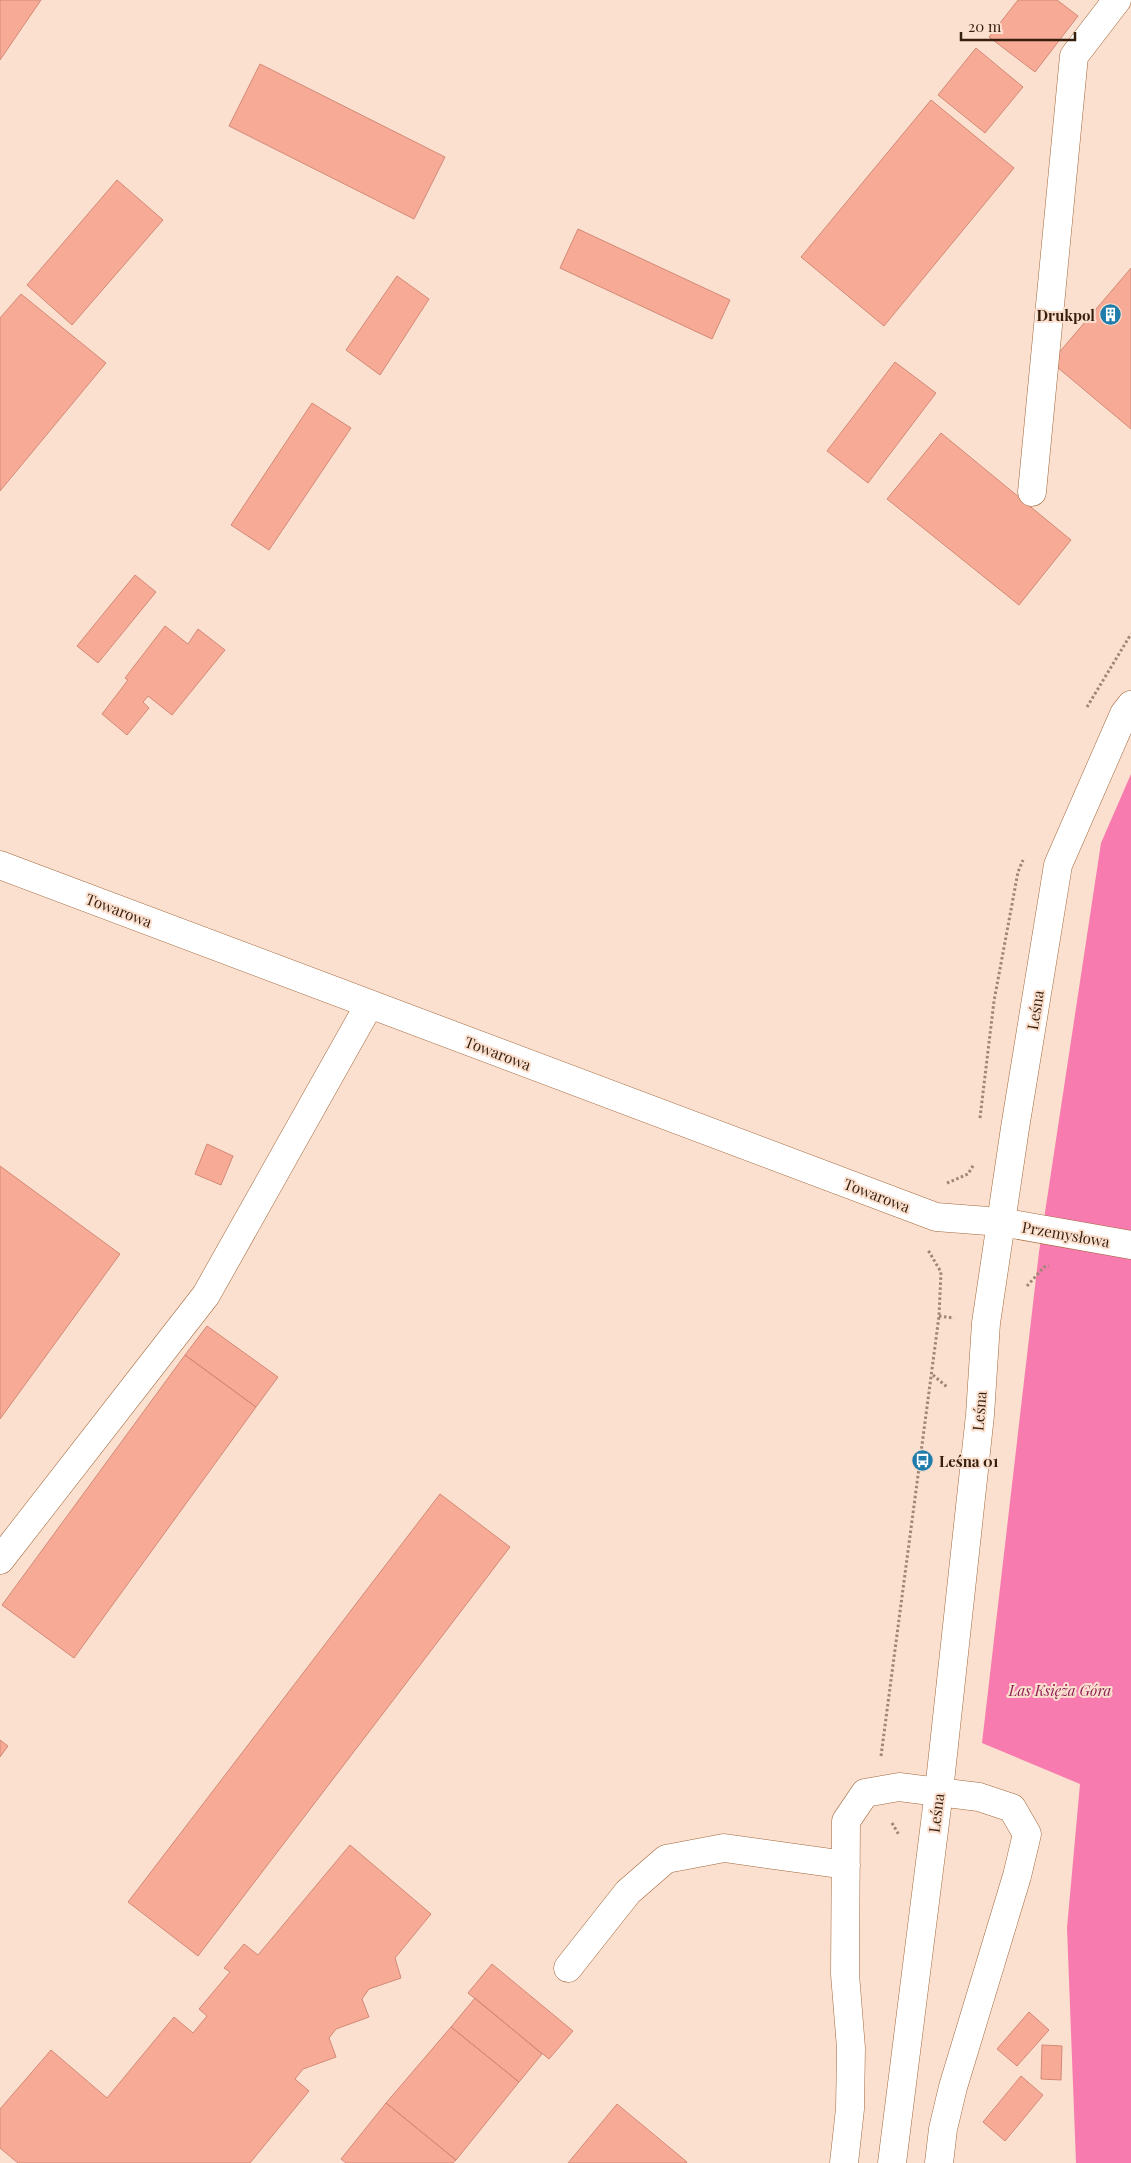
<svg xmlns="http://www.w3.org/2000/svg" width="1131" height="2163" font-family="'Playfair Display',serif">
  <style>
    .forest { fill: #f77bae }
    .building { fill: #f7ab97; stroke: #d28976 }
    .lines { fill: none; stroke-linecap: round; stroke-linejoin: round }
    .minor-casing { stroke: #a2683d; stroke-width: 29 }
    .path { stroke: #9f8674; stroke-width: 3; stroke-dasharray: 2.5 2.5; stroke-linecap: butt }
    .minor { stroke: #fff; stroke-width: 28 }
    .labels { text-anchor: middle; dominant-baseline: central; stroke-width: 4; stroke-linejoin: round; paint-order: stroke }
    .poi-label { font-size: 15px; font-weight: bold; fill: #371f0d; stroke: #fbe0cf; text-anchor: end }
    .street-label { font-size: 15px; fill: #371f0d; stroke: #fbe0cf }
    .park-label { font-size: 15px; font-style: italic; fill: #8d2055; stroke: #fbe0cf }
  </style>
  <rect width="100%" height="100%" fill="#fbe0cf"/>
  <!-- forest -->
  <path class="forest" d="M1131 774V2163H1076L1067 1928 1080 1784 982 1743 1039 1252 1101 843Z"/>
  <!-- building -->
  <path class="building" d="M0 0H41L0 60Z
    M1018 0H1057L1078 16 1035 72 989 37Z
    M976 48 1023 87 985 133 938 95Z
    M260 64 445 157 414 219 229 126Z
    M931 100 1014 168 884 326 801 257Z
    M117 180 163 220 72 325 27 285Z
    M578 229 730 300 712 339 560 268Z
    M1131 268V429L1051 362Z
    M397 276 429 299 380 375 346 350Z
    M21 294 106 363 0 491V318Z
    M895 362 936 393 868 483 827 451Z
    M312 403 351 428 269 550 231 525Z
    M941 433 1071 540 1019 605 887 499Z
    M135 575 156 592 98 663 77 646Z
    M165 626 188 644 198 629 225 650 172 715 148 696 143 702 149 708 127 735 102 714 128 680 125 678Z
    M207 1144 233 1156 221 1185 195 1174Z
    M0 1166 120 1254 0 1419Z
    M207 1326 278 1377 256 1407 185 1355Z
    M185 1355 256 1407 74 1658 2 1605Z
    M440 1494 510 1547 198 1956 128 1902Z
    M0 1740 8 1746 0 1757Z
    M350 1845 431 1914 395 1958 401 1978 369 1989 362 1999 369 2017 336 2029 329 2038 336 2057 303 2069 295 2079 309 2091 250 2163H18L0 2148V2109L51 2050 107 2098 174 2017 193 2033 207 2016 199 2009 230 1972 224 1968 244 1944 258 1955Z
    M492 1964 573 2031 549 2059 468 1993Z
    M475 1998 542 2054 519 2082 451 2027Z
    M1029 2012 1049 2030 1017 2066 997 2049Z
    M451 2027 519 2082 456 2160 386 2103Z
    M1042 2045 1062 2046 1061 2080 1041 2079Z
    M1021 2076 1043 2095 1005 2141 983 2122Z
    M386 2103 456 2160 453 2163H346L341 2159Z
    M617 2104 687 2162 686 2163H568Z"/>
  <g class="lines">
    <defs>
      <path id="minor" d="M1032 492 1074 56 1117 0
        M0 865 936 1217 1001 1222 1131 1245
        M0 1560 206 1295 369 1005
        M568 1968 628 1892 666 1859 724 1848 846 1865
        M844 2163 850 2109 851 2048 845 1974 846 1821 865 1793 899 1787 979 1797 1012 1808 1027 1834 1017 1876 953 2087 943 2129 939 2163
        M892 2163 939 1791 980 1415 986 1323 1015 1128 1058 865 1124 714 1131 705"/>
    </defs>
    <!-- minor casing -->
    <use href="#minor" class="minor-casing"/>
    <!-- path -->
    <path class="path" d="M1087 707 1131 634
      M980 1118 994 1001 1018 872 1023 860
      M947 1183 968 1174 974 1164
      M1027 1286 1044 1267 1049 1266
      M939 1316 954 1318
      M933 1375 947 1387
      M881 1756 939 1316 941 1272 928 1250
      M892 1823 899 1835"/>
    <!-- minor -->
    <use href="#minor" class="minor"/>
  </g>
  <!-- icons -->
  <defs>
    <symbol id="building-disc" viewBox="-11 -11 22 22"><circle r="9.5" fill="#207caa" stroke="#fbe0cf"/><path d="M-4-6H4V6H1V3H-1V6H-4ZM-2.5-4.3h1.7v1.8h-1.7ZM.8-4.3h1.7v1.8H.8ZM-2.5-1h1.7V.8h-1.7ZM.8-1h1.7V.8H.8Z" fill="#fff"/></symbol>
    <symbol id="bus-disc" viewBox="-11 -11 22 22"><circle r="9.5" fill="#207caa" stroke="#fbe0cf"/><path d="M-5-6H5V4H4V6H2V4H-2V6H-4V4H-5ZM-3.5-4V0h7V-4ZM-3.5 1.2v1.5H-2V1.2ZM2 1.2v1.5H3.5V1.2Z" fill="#fff"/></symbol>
  </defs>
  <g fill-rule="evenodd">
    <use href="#building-disc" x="1098" y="302" width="25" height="25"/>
    <use href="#bus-disc" x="910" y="1448" width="25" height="25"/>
  </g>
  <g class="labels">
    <!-- poi labels -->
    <g class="poi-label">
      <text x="1095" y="315">Drukpol</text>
      <text x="939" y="1461" text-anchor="start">Leśna 01</text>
    </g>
    <!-- street labels -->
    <g class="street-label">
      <text transform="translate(119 910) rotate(21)">Towarowa</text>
      <text transform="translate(1035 1010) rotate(-81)">Leśna</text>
      <text transform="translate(498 1053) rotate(21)">Towarowa</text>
      <text transform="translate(877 1195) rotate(21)">Towarowa</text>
      <text transform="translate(1066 1234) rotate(10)">Przemysłowa</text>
      <text transform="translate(979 1411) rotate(-85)">Leśna</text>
      <text transform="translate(936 1813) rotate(-83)">Leśna</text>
    </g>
    <!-- park labels -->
    <g class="park-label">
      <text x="1060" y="1690">Las Księża Góra</text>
    </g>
  </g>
  <!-- scale -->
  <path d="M961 32v8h114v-8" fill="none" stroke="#371f0d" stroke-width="2.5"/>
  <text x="968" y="32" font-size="15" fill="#371f0d" stroke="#fbe0cf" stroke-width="4" paint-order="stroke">20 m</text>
</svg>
